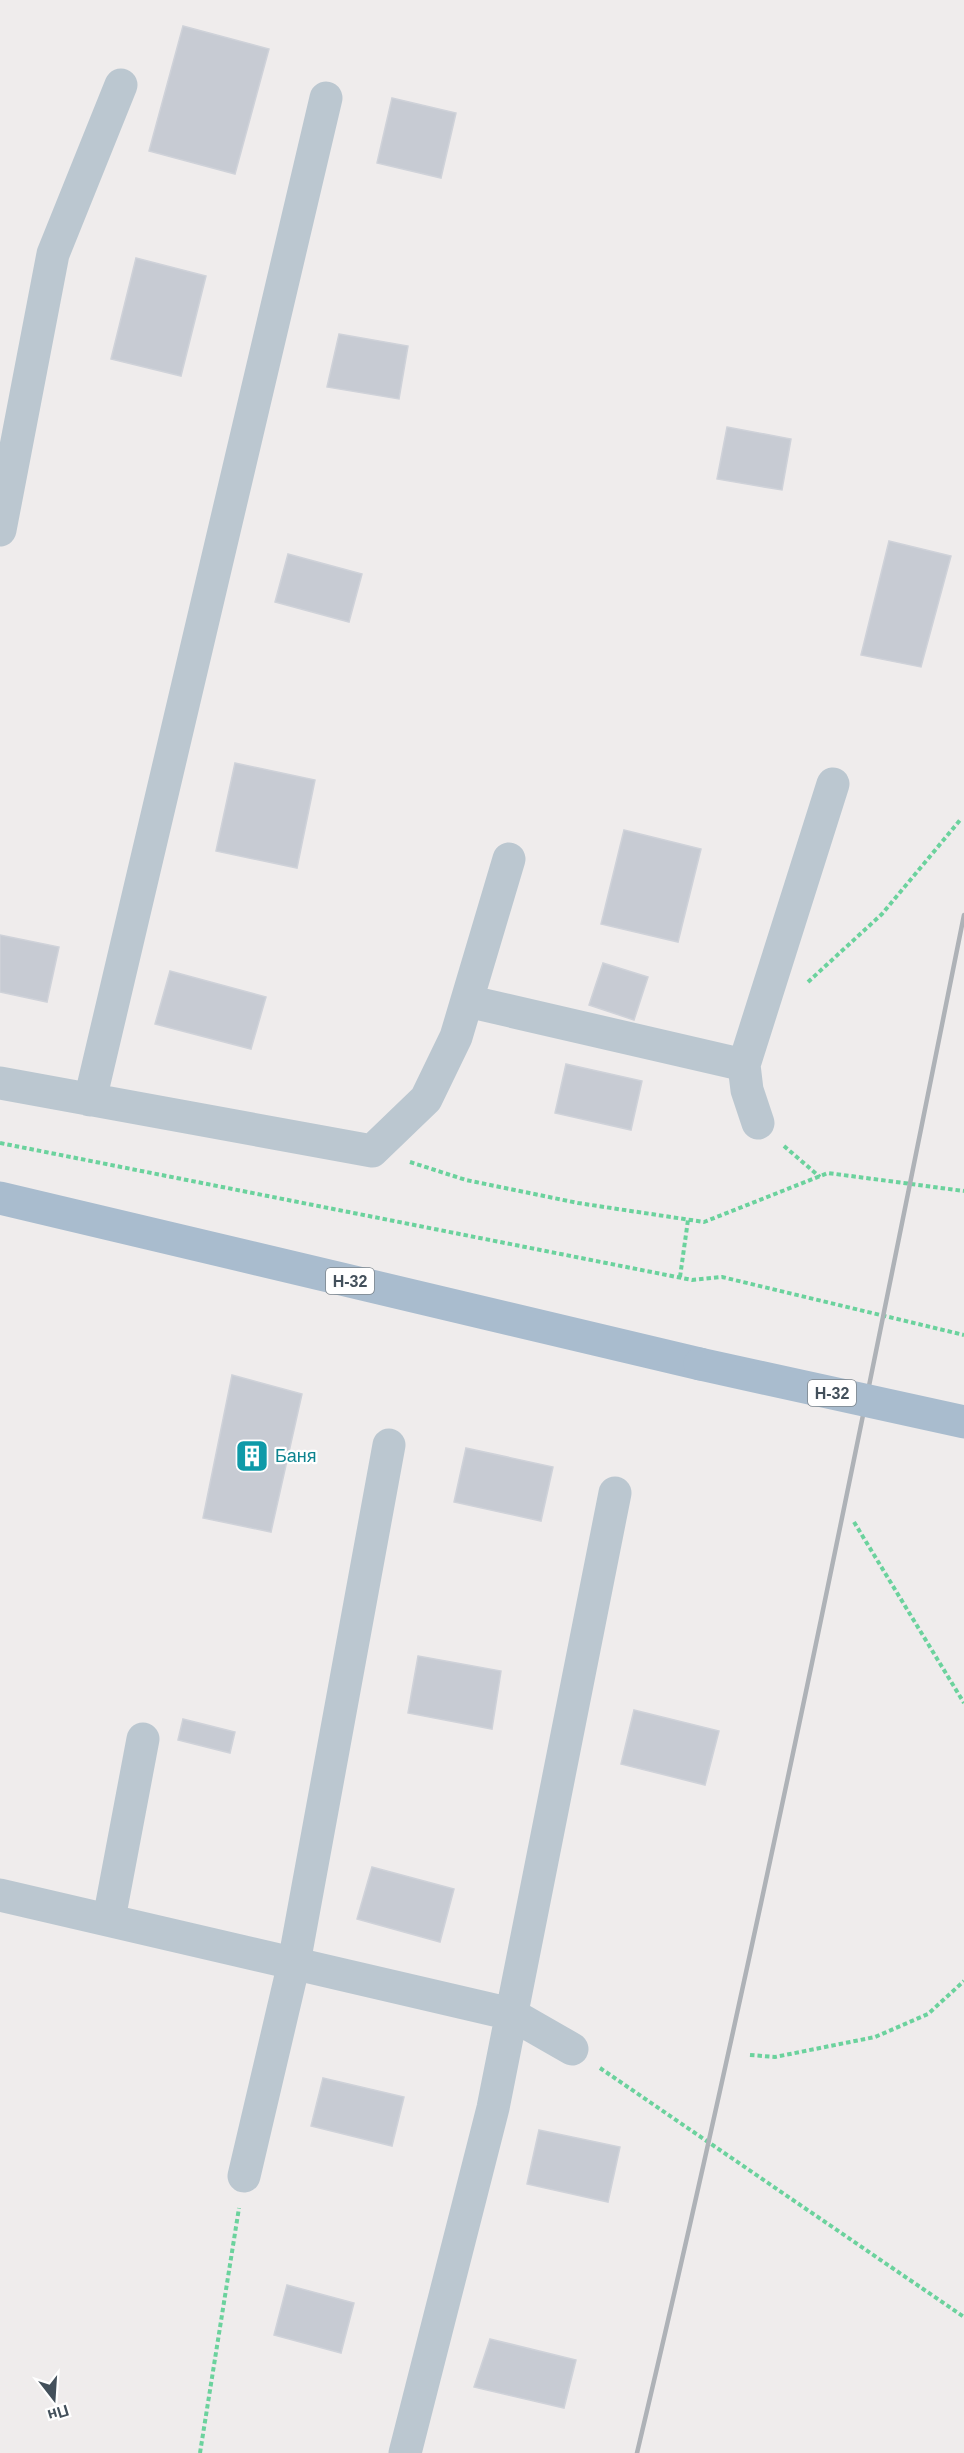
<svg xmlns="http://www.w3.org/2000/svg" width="964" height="2453" font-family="Arial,sans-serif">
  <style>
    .building { fill: #c7cbd3; stroke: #cfd2d9; stroke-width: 1.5 }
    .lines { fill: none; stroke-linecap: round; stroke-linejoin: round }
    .path { stroke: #6bd29d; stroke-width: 4; stroke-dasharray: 4.5 3; stroke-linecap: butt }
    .minor { stroke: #bbc7d0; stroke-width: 33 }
    .major { stroke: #a9bcce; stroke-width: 33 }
    .rail { stroke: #aeb2b7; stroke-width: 4.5 }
    .major-bridge { stroke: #a9bcce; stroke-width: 33 }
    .labels { text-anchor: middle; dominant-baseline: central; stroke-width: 4.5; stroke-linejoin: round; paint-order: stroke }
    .shield { fill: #fff; stroke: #7b848c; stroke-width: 1.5 }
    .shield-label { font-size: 16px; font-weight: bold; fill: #43505b }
    .culture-label { font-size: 18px; fill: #0d838f; stroke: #fff; text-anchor: start }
  </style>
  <rect width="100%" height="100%" fill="#efecec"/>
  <!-- building -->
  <path class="building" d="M183 26 269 49 235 174 149 151Z
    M392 98 456 113 441 178 377 163Z
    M136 258 206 276 181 376 111 359Z
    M339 334 408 346 399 399 327 387Z
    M727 427 791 439 782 490 717 479Z
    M889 541 951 556 921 667 861 655Z
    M288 554 362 574 349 622 275 602Z
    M235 763 315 780 297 868 216 851Z
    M624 830 701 849 678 942 601 924Z
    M0 935 59 947 47 1002 0 992Z
    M603 963 648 977 634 1020 589 1005Z
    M170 971 266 997 251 1049 155 1024Z
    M566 1064 642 1081 631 1130 555 1113Z
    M232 1375 302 1394 271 1532 203 1518Z
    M466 1448 553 1467 541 1521 454 1502Z
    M418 1656 501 1671 492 1729 408 1713Z
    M634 1710 719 1731 705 1785 621 1764Z
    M183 1719 235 1732 230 1753 178 1740Z
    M372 1867 454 1889 440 1942 357 1919Z
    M323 2078 404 2097 392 2146 311 2126Z
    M539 2130 620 2147 608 2202 527 2184Z
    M287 2285 354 2303 341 2353 274 2335Z
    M490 2339 576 2360 564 2408 474 2387Z"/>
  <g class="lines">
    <!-- path -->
    <path class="path" d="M808 982 882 914 961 819
      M0 1143 692 1280 722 1277 964 1335
      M784 1146 820 1177
      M410 1162 466 1180 578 1203 704 1222 828 1173 964 1191
      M680 1277 688 1220
      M854 1522 964 1703
      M750 2055 775 2057 875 2037 928 2014 964 1981
      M600 2068 964 2317
      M200 2453 239 2208"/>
    <!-- minor -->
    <path class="minor" d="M0 530 53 254 121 85
      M467 1001 744 1065 833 784
      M744 1065 747 1090 758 1123
      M0 1083 372 1151 426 1099 456 1037 509 859
      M90 1100 326 98
      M0 1895 511 2014 572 2049
      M109 1919 143 1739
      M244 2176 294 1963 389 1445
      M405 2453 493 2108 615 1493"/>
    <!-- major -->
    <path class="major" d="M0 1198 700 1364"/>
    <!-- rail -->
    <path class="rail" d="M637 2453C758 1943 861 1429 964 915"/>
    <!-- major-bridge -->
    <path class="major-bridge" d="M700 1364 964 1422"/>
  </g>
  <!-- icons -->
  <defs>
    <symbol id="building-square" viewBox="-11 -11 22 22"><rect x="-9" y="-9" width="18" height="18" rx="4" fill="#0f9aa8" stroke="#fff"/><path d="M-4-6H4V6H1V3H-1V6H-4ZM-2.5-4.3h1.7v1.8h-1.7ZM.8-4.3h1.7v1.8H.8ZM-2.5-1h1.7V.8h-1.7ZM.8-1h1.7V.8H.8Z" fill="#fff"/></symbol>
  </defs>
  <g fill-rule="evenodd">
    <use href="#building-square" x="233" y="1437" width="38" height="38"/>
  </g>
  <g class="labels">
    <!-- shield labels -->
    <g class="shield">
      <rect x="326" y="1268" width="48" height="26" rx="4.5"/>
      <rect x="808" y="1380" width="48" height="26" rx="4.5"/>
    </g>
    <g class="shield-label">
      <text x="350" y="1281">Н-32</text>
      <text x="832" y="1393">Н-32</text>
    </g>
    <!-- culture labels -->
    <g class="culture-label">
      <text x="275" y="1456">Баня</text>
    </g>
  </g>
  <!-- north arrow -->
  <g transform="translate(54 2399) rotate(163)" stroke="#ffffff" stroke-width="4.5" paint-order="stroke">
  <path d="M0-4.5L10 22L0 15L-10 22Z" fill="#43505b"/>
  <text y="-9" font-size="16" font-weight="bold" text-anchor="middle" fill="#43505b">Пн</text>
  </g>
</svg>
